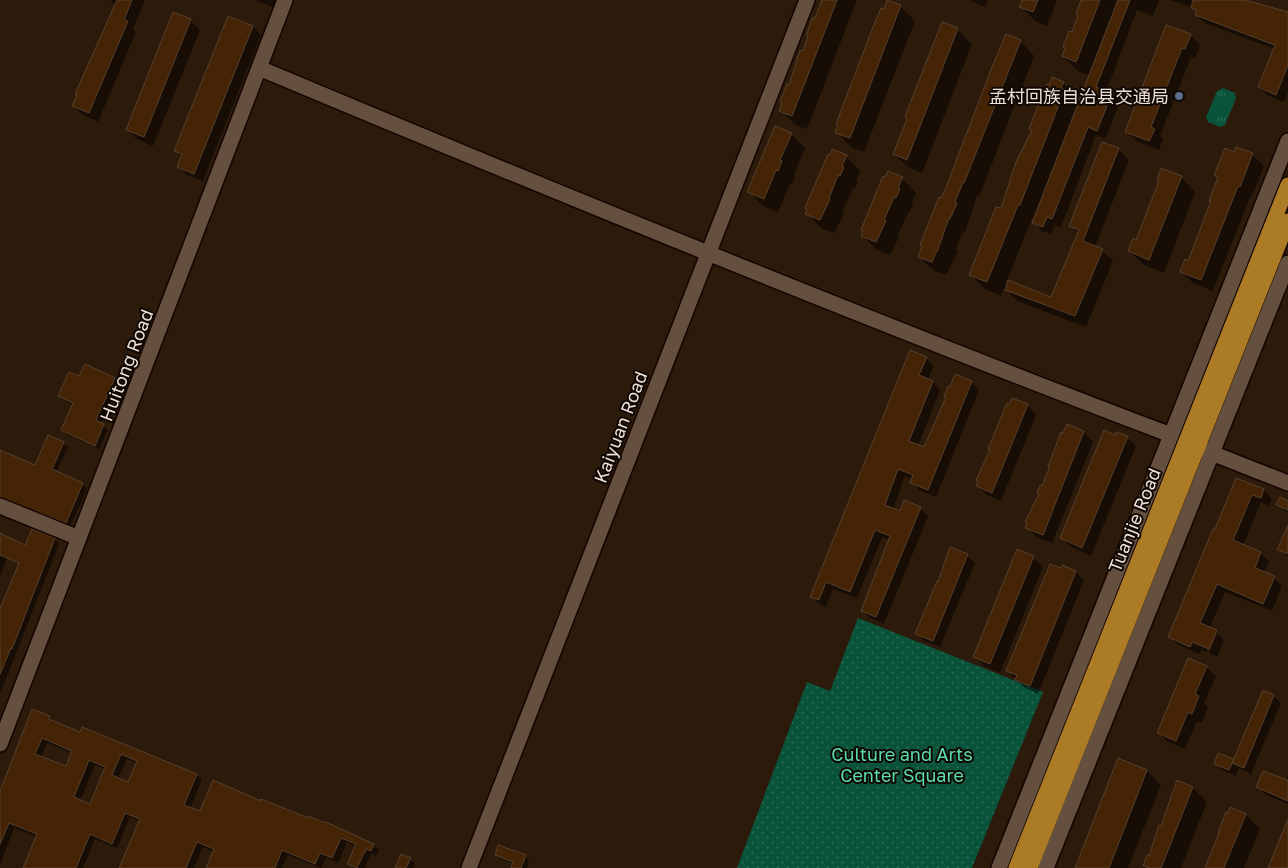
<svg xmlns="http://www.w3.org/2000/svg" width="1288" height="868" font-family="'Golos Text','Noto Sans SC',sans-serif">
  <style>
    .grass { fill: url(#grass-tufts) }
    .park { fill: url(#park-dots) }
    .shadow { fill: #0007; fill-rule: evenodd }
    .building { fill: #452406; stroke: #554030; fill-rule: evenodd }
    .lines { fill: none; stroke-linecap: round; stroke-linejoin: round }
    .minor-casing { stroke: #140500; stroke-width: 18 }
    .major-casing { stroke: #140500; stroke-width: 18 }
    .minor { stroke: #65503f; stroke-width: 15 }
    .major { stroke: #ab7b25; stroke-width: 15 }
    .service-dot { fill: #5c6f8a; stroke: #0f0703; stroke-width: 2 }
    .labels { text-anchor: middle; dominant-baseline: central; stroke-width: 4; stroke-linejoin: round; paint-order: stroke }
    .poi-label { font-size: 18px; fill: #ede0d6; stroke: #0f0703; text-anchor: end }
    .street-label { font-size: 18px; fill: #ede0d6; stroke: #0f0703 }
    .park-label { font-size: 18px; fill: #5bdda9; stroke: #0f0703 }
  </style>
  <defs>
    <pattern id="grass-tufts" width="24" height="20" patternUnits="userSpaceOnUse" patternTransform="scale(1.25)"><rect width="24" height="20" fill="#08533a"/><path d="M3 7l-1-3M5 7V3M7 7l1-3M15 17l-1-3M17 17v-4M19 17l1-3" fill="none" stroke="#2c6b56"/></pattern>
    <pattern id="park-dots" width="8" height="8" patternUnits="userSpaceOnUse" patternTransform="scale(1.25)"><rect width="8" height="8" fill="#08533a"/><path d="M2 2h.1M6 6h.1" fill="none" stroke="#2c6b56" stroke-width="1.8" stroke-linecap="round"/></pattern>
  </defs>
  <rect width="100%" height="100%" fill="#2c1a0b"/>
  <!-- grass -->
  <path class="grass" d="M1223 88 1235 93 1236 98 1225 125 1220 127 1208 122 1206 117 1217 91Z"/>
  <!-- park -->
  <path class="park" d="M858 618 1043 692 972 868H737L807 682 830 691Z"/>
  <!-- shadow -->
  <path class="shadow" d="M110 0H145L133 29 136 32 98 122 83 115 73 106 116 6Z
    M255 0H276L273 7Z
    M823 0H857L807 129 795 125 781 110Z
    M969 0H988L985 7Z
    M1022 0H1057L1047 26 1035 21 1020 6Z
    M1083 0H1159L1153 16 1137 10 1106 92 1111 94 1120 102 1106 138 1096 135 1061 227 1055 225 1051 234 1042 231 1033 222 1035 219 1032 218 1007 281 1052 298 1078 233 1071 226 1118 149 1129 160 1095 247 1102 250 1113 261 1086 327 1017 301 1004 288 1001 296 985 289 971 275 1063 83 1077 97 1076 101 1079 105 1090 76 1078 71 1063 56Z
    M1170 0H1241L1288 14V92L1284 102 1267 95 1259 87 1275 49 1205 23 1196 15 1197 12 1192 7Z
    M888 1 901 7 915 21 864 152 851 147 837 132Z
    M190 20 200 30 153 146 137 139 127 130Z
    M943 24 958 30 972 44 922 173 909 168 894 154Z
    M253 27 261 35 203 181 187 175 179 167 182 157 176 151Z
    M1190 35 1200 45 1195 58 1191 57 1160 136 1163 139 1159 150 1136 141 1126 131Z
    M1020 41 1034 56 979 197 977 196 965 232H963L956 249 958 251 946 275 934 271 919 256 942 199Z
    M791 134 805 148 794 175 795 176 792 184H790L778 212 763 206 749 191Z
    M1235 153 1252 154 1264 166 1251 198 1250 197 1213 291 1193 283 1181 272 1189 262 1219 178 1216 175Z
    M846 156 860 171 856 181 858 182 855 189H853L842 213 844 214 834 233 821 228 807 213Z
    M1181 177 1195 192 1164 273 1144 265 1129 251Z
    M902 178 916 193 912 203 913 204 910 211H909L898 235 899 237 890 255 877 250 862 235Z
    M926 358 933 366 928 380 933 382 940 390 918 446 925 449 971 382 979 390 936 497 919 490 911 482 913 479 905 476 893 510 901 512 920 508 928 516 884 624 870 618 862 611 890 540 882 537 857 598 833 589 826 607 819 604 812 596Z
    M86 365 115 379 119 383 100 424 108 430 99 449 67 434 62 430 74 405 64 400 59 396 80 378Z
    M1027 405 1036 415 1001 501 987 495 977 486 991 451Z
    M1068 426 1084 432 1093 442 1052 543 1036 537 1027 527Z
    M1116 436 1127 437 1136 446 1091 556 1070 546 1062 538Z
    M63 443 68 447 56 473 82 484 87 489 70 526 6 501 2 497 0 488V451L36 467Z
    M1237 479 1264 490 1272 499 1269 506 1261 502 1243 545 1261 553 1269 561 1264 573 1274 578 1282 586 1272 611 1225 592 1209 629 1216 632 1224 640 1217 657 1209 653 1217 634H1214L1206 652 1201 650 1199 654 1178 645 1170 637Z
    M1288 502V513L1278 505Z
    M1288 528V557L1279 549Z
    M0 535 25 547 54 539 59 544 0 694V609L20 564 9 553 0 576Z
    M951 549 968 556 975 563 940 647 924 641 917 634 939 584Z
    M1033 557 1043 567 1000 673 984 666 975 657Z
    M1063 567 1076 572 1084 580 1038 694 1025 688 1008 671Z
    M1206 667 1216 676 1204 703 1208 707 1202 723 1197 721 1185 749 1168 742 1158 733Z
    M1263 692 1274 696 1281 703 1251 774 1239 768 1236 776 1222 770 1215 764 1234 762Z
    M50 717 55 723 81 733 197 775 202 780 190 808 200 813 261 802 373 845 379 850 376 856 371 853 365 868H353L349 863 356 847 347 842 338 863 326 858 321 868 288 855 282 868H207L214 852 203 847 194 868H121L140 821 130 817 117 848 95 839 83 868H24L37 837 14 828 0 865V794ZM47 743 73 753 66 768 41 758ZM127 759 137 763 128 783 118 779ZM95 765 105 769 90 806 80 801Z
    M1119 760 1147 771 1161 785 1128 868H1077Z
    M1288 776V804L1266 795 1258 787 1286 781Z
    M1193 788 1207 802 1181 868H1143L1148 856 1150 857 1162 828Z
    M1231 809 1246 815 1260 829 1244 868H1206Z
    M496 854 525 856 529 861 527 868H512L514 864 501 859Z
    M410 859 415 864 413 868H397Z"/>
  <!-- building -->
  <path class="building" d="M117 0H132L124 20 128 21 89 113 72 106 77 95 75 94Z
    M822 0H837L792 116 779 111 782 103 780 102 787 84 789 85 800 50 803 51 808 36 806 35 813 17 815 18Z
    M887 0 901 5 850 138 835 133 838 125 836 124 871 32 881 8 884 9Z
    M1022 0H1038L1033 12 1019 7Z
    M1081 0H1100L1076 62 1062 56 1065 48 1063 47 1069 31 1072 32 1078 15 1076 14Z
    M1118 0H1130L1096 87 1112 93 1097 131 1088 127 1052 219 1047 217 1043 227 1032 223Z
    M1193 0H1245L1288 12V65L1276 95 1258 87 1275 45 1195 15 1197 10 1191 8Z
    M173 12 191 19 144 137 126 130Z
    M228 16 253 26 194 174 177 167 182 154 174 151Z
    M942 22 958 28 907 160 893 154 907 119 905 118 907 111Z
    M1166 25 1191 34 1185 49 1182 48 1151 127 1155 129 1149 141 1125 132Z
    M1006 34 1021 40 964 183 963 182 955 202 957 203 950 219 949 218 937 252H936L932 262 918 257 922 246 920 245 939 197 941 198 945 190 992 67Z
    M1052 77 1064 82 1061 88 1065 89 1020 205H1018L987 282 969 275 996 207 1001 208 1016 162 1032 130 1029 129 1038 106 1047 84 1049 85Z
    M775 126 792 133 780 160 782 161 778 171 776 170 764 199 747 192Z
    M1102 142 1119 148 1083 241 1103 249 1075 316 1005 290 1008 280 1051 297 1079 230 1069 226Z
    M1236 147 1253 153 1240 187 1238 186 1201 280 1180 272 1185 259 1188 261 1211 201H1209L1218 177 1214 175 1225 148 1234 152Z
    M832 149 847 155 842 166 844 167 840 176 838 175 829 198 830 199 820 220 805 214 807 209 805 208 828 154 830 155Z
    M1161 168 1182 176 1149 260 1128 251 1133 238 1136 240 1159 181 1157 180Z
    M888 171 903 177 898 188 900 189 896 198 894 197 884 220 886 221 876 242 861 236 863 231 861 230 883 176 885 177Z
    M910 350 927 357 919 375 933 381 909 441 924 447 946 397H944L948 386 950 387 955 374 972 381 928 490 910 483 913 475 898 469 885 505 900 511 904 500 921 507 876 617 861 611 890 536 875 530 850 592 826 582 819 600 810 597Z
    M85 364 115 378 96 420 104 424 95 446 61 430 73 403 58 396 69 372 79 376Z
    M1012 398 1028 404 992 493 976 486 978 481 976 480 990 450 988 449 1007 403 1009 404Z
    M1067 424 1084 431 1043 535 1025 528 1027 523 1025 522 1039 494 1037 493 1040 485 1042 486 1050 466H1048L1052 456 1061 432 1063 433Z
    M1104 430 1115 435 1116 432 1128 436 1082 548 1060 538Z
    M48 435 64 442 52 469 83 483 66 523 0 497V450L35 465Z
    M1236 478 1264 489 1261 498 1252 495 1233 540 1261 552 1255 568 1275 576 1263 604 1217 584 1200 623 1217 630 1209 649 1192 642 1190 647 1168 637 1213 529H1215Z
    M1280 497 1288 501V510L1276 505Z
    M1288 525V554L1277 550Z
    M32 529 55 538 12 649 11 648 0 674V609L19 563 0 555V533L25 545Z
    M950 547 968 554 933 641 915 634 937 581 938 582Z
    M1017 549 1034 556 990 664 973 657Z
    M1050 564 1061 568 1062 565 1076 571 1030 686 1015 680 1017 675 1006 671Z
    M1188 658 1207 666 1195 694 1199 696 1192 714 1188 712 1176 741 1157 733Z
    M1263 690 1274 695 1244 768 1232 763Z
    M32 709 50 716 49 719 80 732 82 727 197 774 184 805 200 811 213 780 261 801V799L308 818V816L325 823 326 822 374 844 371 851 366 849 357 868 347 864 356 844 341 838 332 858 320 853 315 864 282 850 275 868H206L214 849 197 842 186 868H119L140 819 125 813 112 844 90 834 76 868H23L37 834 9 823 0 844V791ZM42 738 72 751 66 766 35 754ZM121 754 137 761 128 782 112 775ZM89 760 105 767 90 804 74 797Z
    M1218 753 1234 759 1229 770 1214 764Z
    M1118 758 1147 770 1109 868H1075Z
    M1263 771 1288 780V801L1256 787Z
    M1177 780 1193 787 1161 868H1149L1143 866 1147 855 1149 856 1159 825 1161 826Z
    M1230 807 1246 814 1224 868H1205L1219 833H1218L1226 812 1228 813Z
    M1288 819V868H1268Z
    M498 845 526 855 521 868H511L513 862 495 855Z
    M401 854 411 858 406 868H395Z"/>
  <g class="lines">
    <defs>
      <path id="minor" d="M259 68C562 195 865 319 1171 435
        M1204 450 1288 483
        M0 506 79 538
        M0 744 285 0
        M469 868 807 0
        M999 868 1288 141
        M1046 868 1288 263"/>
      <path id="major" d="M1016 868 1288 185
        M1030 868 1288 221"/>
    </defs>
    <!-- minor casing -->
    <use href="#minor" class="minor-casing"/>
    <!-- major casing -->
    <use href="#major" class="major-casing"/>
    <!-- minor -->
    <use href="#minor" class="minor"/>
    <!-- major -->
    <use href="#major" class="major"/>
  </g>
  <!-- markers -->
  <circle class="service-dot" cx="1179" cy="96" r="5"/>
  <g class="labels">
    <!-- poi labels -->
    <g class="poi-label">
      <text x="1169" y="96">孟村回族自治县交通局</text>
    </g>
    <!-- street labels -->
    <g class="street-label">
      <text transform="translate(126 365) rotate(-69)">Huitong Road</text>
      <text transform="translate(620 427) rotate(-69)">Kaiyuan Road</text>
      <text transform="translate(1134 520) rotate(-68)">Tuanjie Road</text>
    </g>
    <!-- park labels -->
    <g class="park-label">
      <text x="902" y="754">Culture and Arts<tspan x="902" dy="21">Center Square</tspan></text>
    </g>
  </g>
</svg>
